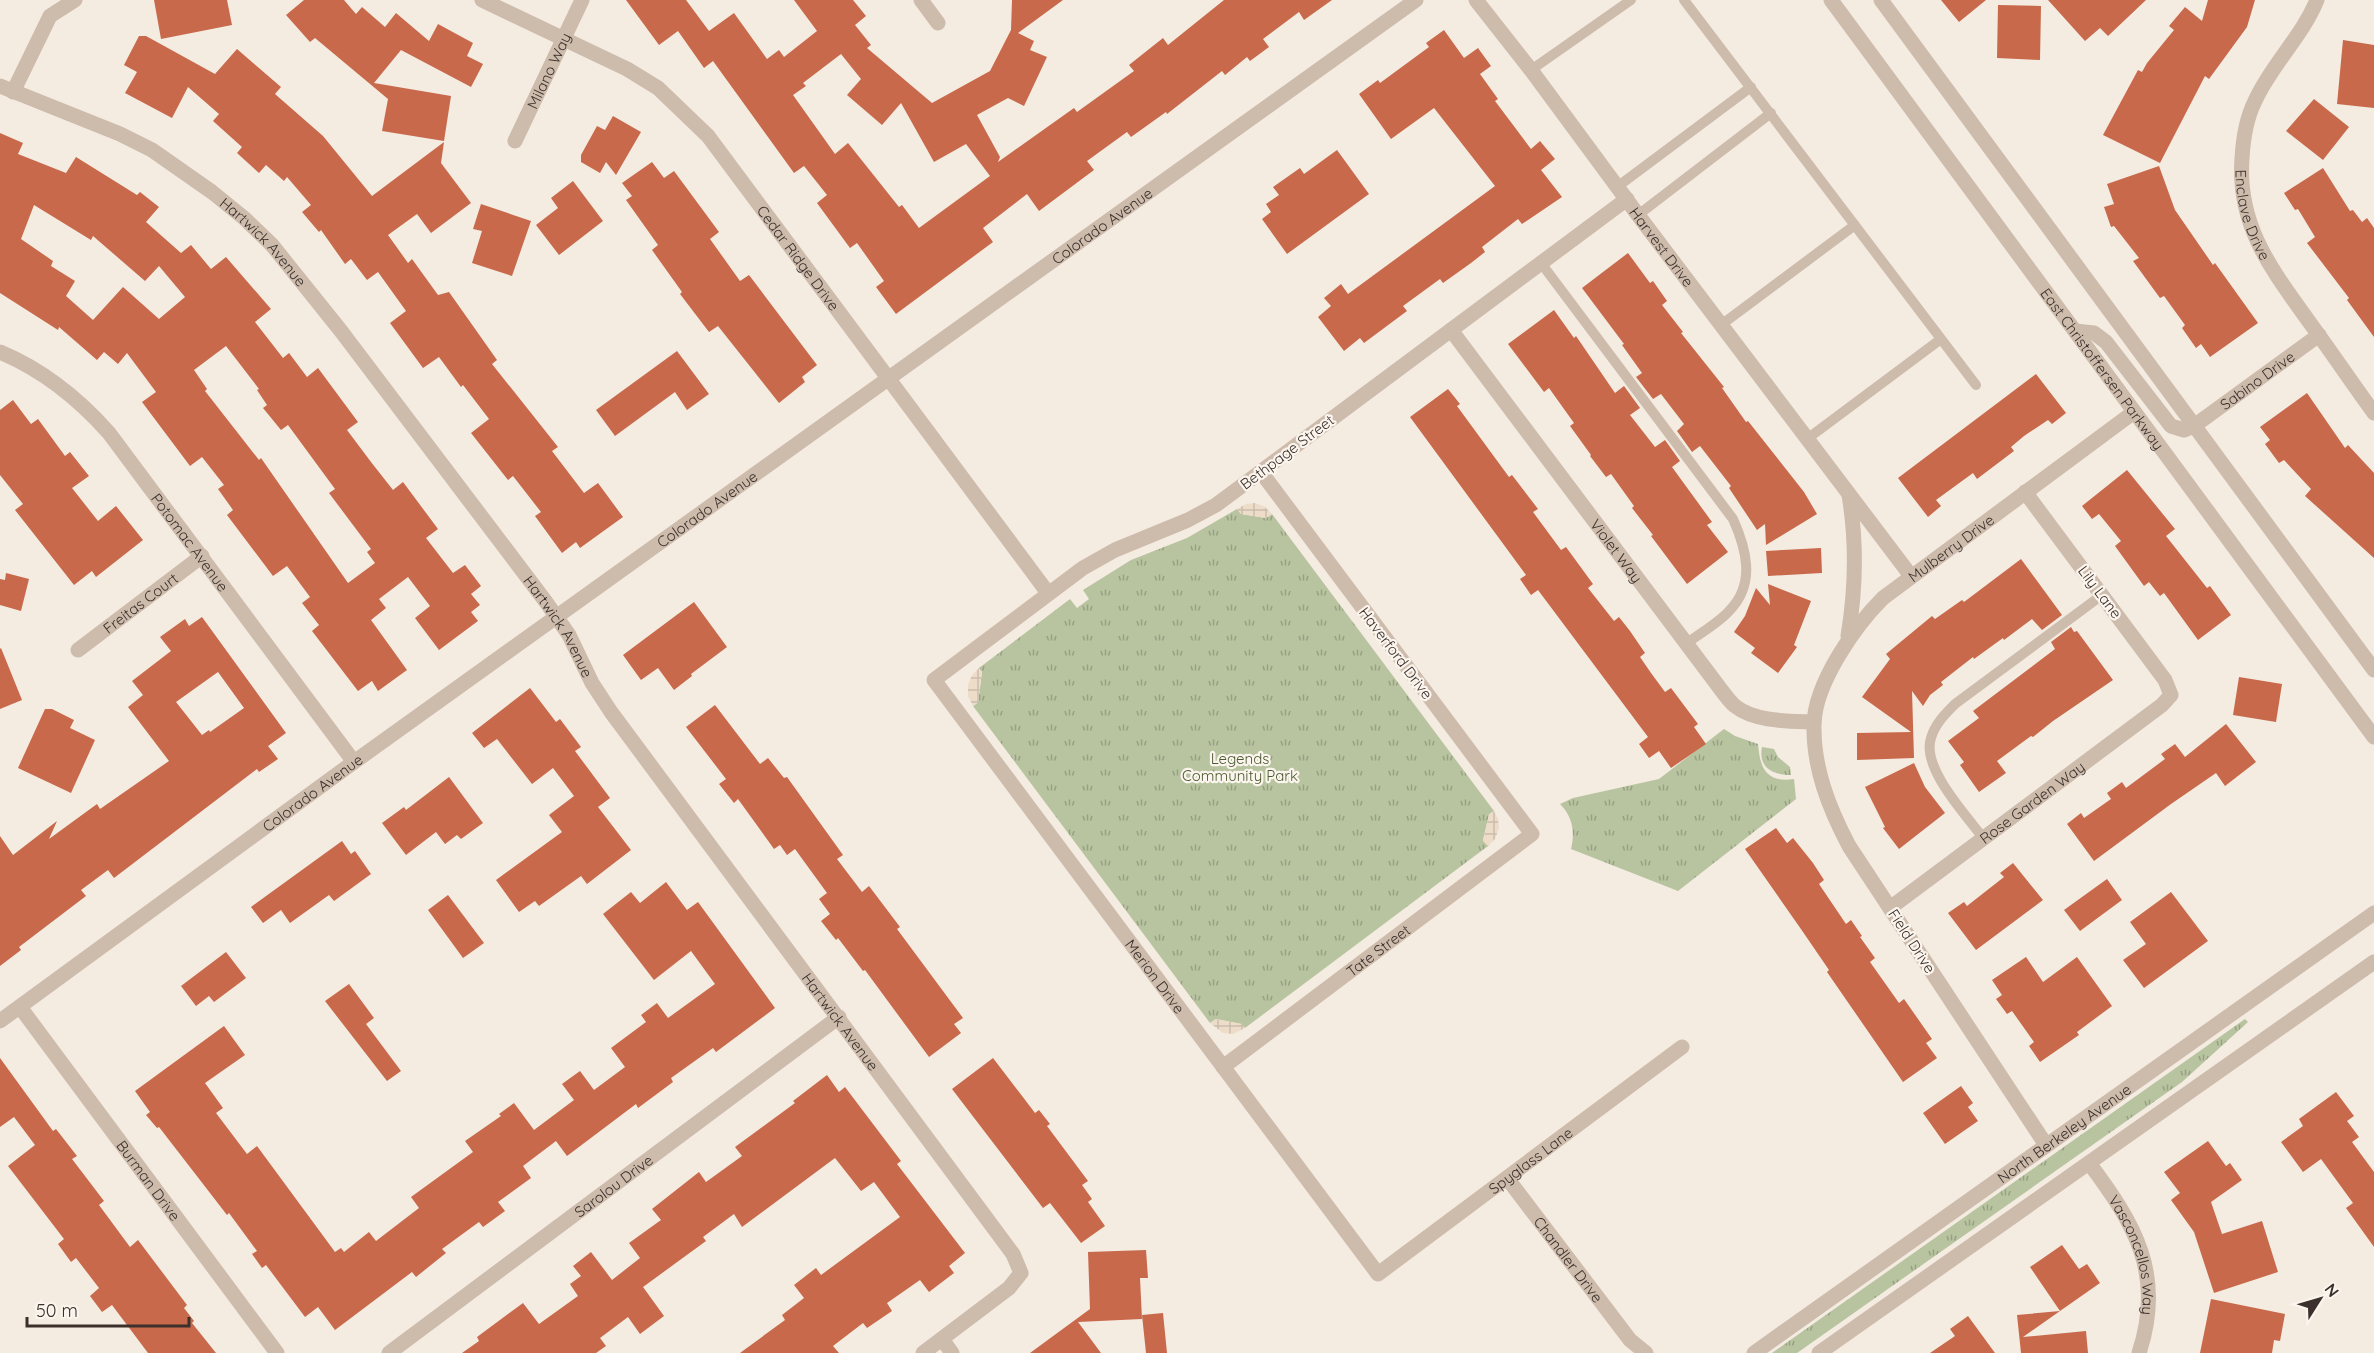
<svg xmlns="http://www.w3.org/2000/svg" width="2374" height="1353" font-family="Quicksand,sans-serif">
  <style>
    .grass { fill: url(#grass-tufts) }
    .plaza { fill: url(#plaza-grid) }
    .building { fill: #c8694b; fill-rule: evenodd }
    .lines { fill: none; stroke-linecap: round; stroke-linejoin: round }
    .service { stroke: #cdbbac; stroke-width: 10 }
    .minor { stroke: #cdbbac; stroke-width: 15 }
    .tertiary { stroke: #cdbbac; stroke-width: 15 }
    .labels { text-anchor: middle; dominant-baseline: central; stroke-width: 4.5; stroke-linejoin: round; paint-order: stroke }
    .street-label { font-size: 15px; fill: #3b302b; stroke: #fbf5ee }
    .park-label { font-size: 15px; fill: #4a5a2e; stroke: #fbf5ee }
  </style>
  <defs>
    <pattern id="grass-tufts" width="24" height="20" patternUnits="userSpaceOnUse" patternTransform="scale(1.5)"><rect width="24" height="20" fill="#b8c4a0"/><path d="M3 7l-1-3M5 7V3M7 7l1-3M15 17l-1-3M17 17v-4M19 17l1-3" fill="none" stroke="#97a083"/></pattern>
    <pattern id="plaza-grid" width="8" height="8" patternUnits="userSpaceOnUse" patternTransform="scale(1.5)"><rect width="8" height="8" fill="#ecdcc8"/><path d="M0 4h8M4 0v8" fill="none" stroke="#cbbdac"/></pattern>
  </defs>
  <rect width="100%" height="100%" fill="#f4ebe1"/>
  <!-- grass -->
  <path class="grass" d="M1237 509 1241 514 1266 518 1272 514 1494 811 1489 815 1483 840 1488 846 1245 1028 1241 1024 1216 1019 1210 1023 973 706 978 702 982 672 979 668 1070 599 1077 608 1089 599 1083 590 1131 560 1187 538Z
    M1724 729 1735 736 1758 744C1760 768 1766 783 1794 779L1796 799 1678 891 1571 849C1575 832 1573 817 1560 804L1573 798 1659 779Z
    M1762 747 1774 749 1778 757 1790 767 1791 775C1773 775 1758 768 1762 747Z
    M2245 1019 2248 1022 2182 1082 1797 1353H1772Z"/>
  <!-- plaza -->
  <path class="plaza" d="M1255 503 1265 507 1272 514 1266 518 1241 514 1237 509 1246 504Z
    M979 668 982 672 978 703 973 706 968 696V685L972 675Z
    M1494 811 1498 819 1499 828 1495 839 1488 846 1483 841 1489 814Z
    M1216 1019 1242 1024 1245 1028 1233 1034 1223 1033 1210 1023Z"/>
  <!-- building -->
  <path class="building" d="M154 0H227L232 25 161 39Z
    M304 0H344L356 14 362 7 385 27 396 13 429 41 438 24 473 43 467 56 483 64 471 87 401 50 374 83 451 96 444 141 382 131 388 99 315 38 310 42 286 15Z
    M626 0H686L709 31 734 13 767 59 779 50 784 57 817 31 794 0H853L866 16 855 25 871 45 867 48 932 103 990 71 1011 30 1012 0H1063L1018 33 1034 41 1030 50 1047 57 1024 106 1008 98 977 115 1000 157 998 162 1074 108 1077 112 1134 71 1129 65 1163 38 1168 45 1224 0H1332L1304 20 1299 12 1263 39 1269 47 1250 61 1247 57 1225 75 1222 71 1167 114 1166 112 1131 137 1127 132 1087 161 1094 170 1039 211 1027 194 983 228 993 242 896 314 876 287 884 281 857 243 850 248 817 203 827 195 804 166 794 173 713 61 704 68 678 31 659 45ZM841 54 861 79 847 95 882 125 901 103 934 162 966 144 990 176 919 228 902 205 899 207 848 143 835 154 793 95 806 86 803 83Z
    M1941 0H1986L1959 22Z
    M2048 0H2146L2108 36 2100 28 2085 41Z
    M2208 0H2255L2247 27 2209 79 2205 76 2160 163 2103 135 2138 70 2142 72 2147 63 2174 30 2169 26 2185 7 2202 21Z
    M1998 5 2041 6 2040 60 1997 58Z
    M1444 30 1464 58 1478 48 1491 66 1480 74 1498 99 1495 101 1531 149 1540 141 1555 159 1541 170 1562 197 1522 224 1518 219 1482 247 1485 252 1471 263 1443 283 1440 279 1403 306 1407 311 1364 343 1360 338 1344 351 1318 317 1331 306 1324 298 1341 284 1348 294 1495 186 1434 108 1391 139 1359 94 1378 80 1380 83 1429 47 1426 43Z
    M139 36H146L215 74 237 49 281 87 275 94 323 136 372 196 444 142 441 163 471 203 431 233 417 214 388 235 408 263 412 259 438 295 449 292 497 360 492 364 558 447 552 451 584 493 598 483 623 517 580 548 576 542 562 553 535 516 541 512 513 476 508 480 471 433 489 419 463 385 461 387 439 357 423 368 390 323 406 311 378 272 367 280 351 259 345 264 321 230 319 232 302 212 311 205 287 177 284 181 266 165 259 173 237 153 242 147 213 121 219 114 188 87 172 118 125 93 137 72 124 65Z
    M2343 40 2374 45V108L2337 104Z
    M2314 99 2349 127 2323 160 2286 131Z
    M613 116 641 132 616 175 606 162 600 173 581 162V155L597 126 605 130Z
    M0 133 23 143 18 154 66 173 76 157 137 195 140 192 159 207 146 222 181 253 191 245 211 269 226 257 271 309 255 322 283 358 289 353 307 377 318 368 358 422 347 430 371 462 393 490 403 482 438 529 426 538 453 573 465 565 481 586 471 594 480 605 471 612 478 621 439 650 415 618 430 606 408 577 379 599 386 608 371 620 407 670 378 691 372 681 358 691 312 631 319 625 302 603 310 597 287 566 273 576 227 515 233 510 218 489 224 485 202 457 190 466 142 402 156 392 127 353 118 364 104 352 97 360 59 327 58 330 0 293ZM34 205 91 240 93 236 145 281 159 266 185 297 159 319 123 287 93 320 66 296 75 281 51 266 53 261 21 239ZM226 346 259 389 257 390 267 405 263 408 281 430 288 425 335 489 329 493 371 549 367 552 375 563 348 583 261 458 259 460 205 391 207 389 194 370Z
    M1337 150 1369 194 1287 254 1262 219 1271 212 1266 204 1279 195 1273 187 1300 168 1304 174Z
    M652 162 664 178 674 171 719 232 710 239 740 281 749 275 817 365 802 377 805 382 779 403 718 326 709 332 680 294 682 292 652 250 658 245 626 200 632 196 622 183Z
    M2159 166 2175 210 2213 265 2215 263 2258 323 2210 357 2201 344 2196 348 2182 328 2185 325 2164 296 2160 298 2133 261 2139 258 2114 226 2111 227 2104 207 2114 204 2107 184Z
    M2323 168 2350 211 2353 210 2362 222 2367 218 2374 228V337L2347 300 2349 298 2307 243 2315 237 2298 209 2295 210 2284 193Z
    M573 181 603 221 559 255 536 225 558 208 551 198Z
    M481 204 531 221 512 276 472 263 482 231 473 229Z
    M1628 253 1650 283 1653 281 1667 301 1662 305 1683 332 1681 333 1724 387 1722 388 1746 422 1748 421 1804 492 1817 514 1766 545 1765 524 1757 530 1729 488 1731 486 1700 446 1692 452 1677 431 1684 424 1661 394 1653 399 1636 377 1642 373 1622 345 1624 344 1582 288Z
    M1554 310 1574 338 1576 336 1615 393 1624 386 1640 408 1630 415 1655 447 1665 440 1680 461 1672 467 1712 522 1707 525 1728 552 1687 584 1651 536 1653 535 1632 508 1634 506 1611 474 1606 477 1590 456 1591 455 1570 426 1574 423 1549 388 1544 392 1508 344Z
    M677 351 709 394 687 410 675 392 615 436 596 410Z
    M2036 374 2066 413 2052 424 2048 420 2024 436 2011 447 2014 451 1977 479 1973 473 1936 500 1941 506 1928 517 1898 478Z
    M1448 389 1460 404 1457 406 1509 477 1512 475 1538 509 1533 512 1561 550 1566 547 1593 584 1588 588 1614 621 1619 617 1630 631 1645 653 1640 657 1651 673 1665 692 1671 688 1698 724 1694 727 1706 744 1671 768 1659 751 1649 758 1639 744 1648 737 1538 590 1531 595 1520 579 1526 575 1410 417Z
    M2307 393 2345 448 2348 445 2374 473V558L2305 496 2311 489 2284 460 2279 463 2265 444 2270 440 2260 427Z
    M13 400 31 424 38 419 65 456 70 452 89 476 72 488 98 521 116 506 143 540 96 577 92 571 74 585 15 510 23 504 0 475V410Z
    M2127 470 2175 529 2166 536 2207 588 2210 586 2231 615 2198 640 2164 593 2160 596 2149 582 2144 586 2115 546 2121 541 2099 514 2092 519 2082 506Z
    M1821 548 1822 573 1768 576 1766 551Z
    M2021 559 2062 615 2042 630 2032 619 2004 640 2003 638 1974 659 1973 657 1941 682 1943 685 1930 695 1923 706 1912 691 1914 758 1857 760V733L1911 732 1862 697 1890 659 1886 654 1932 616 1935 619 1962 600 1964 602Z
    M6 573 29 579 21 611 0 605V579L5 580Z
    M1768 584 1811 601 1794 645 1797 647 1778 673 1751 653 1755 648 1734 632 1745 616 1756 588 1770 605Z
    M694 602 727 647 691 674 692 676 674 690 658 668 641 680 623 655Z
    M202 617 286 733 268 746 278 759 259 772 257 769 114 878 108 870 81 890 86 896 19 947 21 950 0 966V836L13 855 57 821 49 839 97 804 100 809 169 761 128 707 143 695 132 681 171 651 160 637 185 619 189 626ZM218 672 244 708 210 732 209 730 202 735 176 702Z
    M2071 627 2074 632 2077 631 2113 680 2053 721 2033 737 2031 736 1997 761 2006 773 1979 792 1960 765 1964 762 1948 741 1979 718 1973 711 2055 649 2051 642Z
    M1 648 22 700 0 709V649Z
    M2239 677 2282 684 2276 722 2233 715Z
    M530 688 556 722 560 719 581 747 575 751 610 798 598 807 631 850 587 884 581 876 539 906 535 901 519 912 496 880 562 832 549 815 574 796 553 768 532 784 497 739 484 748 472 733Z
    M715 705 760 764 768 758 784 778 787 777 843 855 837 859 862 892 869 886 900 927 897 929 963 1018 954 1024 961 1033 929 1057 865 970 863 971 838 938 836 940 821 921 830 914 819 899 827 893 795 849 787 855 780 845 774 849 738 799 734 803 719 784 726 779 686 727Z
    M45 709H52L74 720 70 728 95 740 71 793 18 768Z
    M2226 724 2256 762 2225 786 2216 773 2171 804 2094 861 2067 824 2081 813 2084 818 2111 799 2107 793 2122 782 2126 788 2165 759 2161 754 2175 744 2185 757Z
    M1914 763 1925 787 1945 813 1899 849 1883 828 1885 827 1865 787Z
    M449 777 483 823 461 839 457 835 445 844 436 832 406 855 382 823 404 807 406 810Z
    M1776 828 1787 843 1793 838 1813 863 1824 880 1819 884 1846 924 1851 920 1862 936 1860 937 1875 958 1870 962 1899 1003 1904 999 1932 1039 1926 1043 1937 1058 1903 1082 1827 972 1829 970 1803 932 1745 849Z
    M342 841 351 854 355 851 371 874 334 901 329 895 290 923 281 910 263 923 251 907Z
    M2013 863 2043 900 1976 950 1948 913 1964 902 1967 906 2004 877 2000 873Z
    M2107 879 2122 900 2080 931 2064 910Z
    M666 882 687 910 698 902 775 1008 716 1052 713 1048 671 1078 673 1082 638 1108 636 1104 567 1156 556 1141 523 1166 531 1178 498 1202 505 1211 483 1227 479 1222 442 1249 446 1253 416 1277 412 1272 335 1330 318 1307 305 1317 266 1265 262 1268 252 1254 257 1251 229 1213 227 1215 159 1127 157 1128 146 1115 150 1112 135 1091 224 1026 245 1055 205 1083 223 1108 216 1113 247 1154 257 1146 335 1252 341 1248 344 1252 369 1232 376 1241 419 1208 411 1197 473 1152 465 1141 501 1116 499 1114 514 1103 534 1130 574 1100 562 1084 580 1071 594 1090 625 1067 611 1048 646 1022 641 1015 657 1003 668 1018 715 984 691 951 654 980 603 914 631 892 640 903Z
    M2171 892 2208 941 2144 988 2123 960 2146 944 2130 922Z
    M448 895 484 943 463 958 428 910Z
    M226 952 246 978 214 1002 209 996 196 1006 181 986Z
    M2026 957 2043 982 2077 957 2112 1006 2077 1032 2079 1035 2040 1062 2029 1046 2034 1042 2012 1011 2007 1014 1996 999 2002 995 1992 980Z
    M349 984 374 1018 366 1024 401 1071 387 1081 325 1001Z
    M0 1058 53 1131 56 1129 77 1156 72 1159 104 1201 99 1205 130 1247 138 1240 187 1305 184 1308 194 1321 192 1323 216 1353H148L112 1305 102 1312 90 1296 99 1288 76 1258 71 1262 58 1244 64 1239 8 1166 35 1145 14 1117 0 1127Z
    M993 1058 1035 1113 1039 1110 1050 1124 1047 1126 1088 1181 1082 1185 1092 1199 1088 1202 1105 1226 1081 1243 1050 1203 1043 1208 952 1089Z
    M827 1075 839 1092 845 1087 901 1161 897 1164 965 1253 949 1266 954 1273 929 1292 920 1280 887 1303 892 1311 867 1328 863 1323 833 1346 839 1353H740L785 1320 782 1315 804 1298 794 1285 816 1268 821 1275 900 1217 874 1182 861 1191 835 1158 742 1227 734 1214 703 1237 706 1241 643 1287 664 1316 640 1334 628 1317 600 1338 606 1346 596 1353H462L479 1341 477 1337 523 1303 539 1324 578 1296 570 1284 581 1276 573 1266 591 1252 612 1280 640 1258 629 1243 661 1220 652 1209 699 1172 706 1182 742 1156 735 1147 795 1103 793 1101Z
    M1961 1086 1973 1103 1968 1107 1978 1121 1945 1144 1923 1113Z
    M2336 1092 2354 1116 2347 1121 2359 1137 2352 1142 2374 1172V1247L2346 1208 2353 1203 2321 1159 2303 1172 2281 1142 2303 1126 2299 1119Z
    M2208 1141 2226 1166 2230 1163 2242 1180 2211 1202 2222 1234 2262 1221 2278 1272 2214 1293 2194 1232 2171 1200 2180 1193 2164 1172Z
    M2062 1245 2079 1269 2087 1264 2100 1283 2060 1311 2030 1267Z
    M1146 1250 1148 1278H1140L1142 1319 1078 1322 1101 1353H1030L1090 1309 1088 1252Z
    M2211 1299 2285 1314 2280 1341 2274 1340 2272 1353H2200Z
    M2060 1311 2023 1337 2086 1331 2088 1353H2021L2017 1315Z
    M1163 1313 1167 1353H1146L1142 1315Z
    M1968 1316 1995 1353H1930L1955 1336 1950 1329Z"/>
  <g class="lines">
    <!-- service -->
    <path class="service" d="M1684 0 1976 385
      M1531 70 1631 0
      M1617 187 1751 87
      M1638 215 1771 113
      M1541 263 1733 519C1746 548 1756 583 1730 610 1719 623 1700 633 1686 644
      M1721 325 1855 225
      M1807 439 1941 339
      M1984 839C1967 816 1921 768 1931 738 1935 724 1945 714 1955 704L2102 595"/>
    <!-- minor -->
    <g class="minor">
      <path id="s1" d="M482 0 627 69 658 88 708 136 1048 593"/>
      <path d="M921 0 938 23"/>
      <path id="s2" d="M1476 0 1531 70 1638 215 1911 576"/>
      <path id="s3" d="M2317 0C2302 37 2271 65 2255 101 2246 119 2243 139 2242 159 2237 227 2273 271 2310 323 2332 353 2352 383 2374 413"/>
      <path id="s4" d="M0 86 120 134 152 150 212 192 244 218 272 245 341 331 546 602 569 635 592 683 611 712 1013 1254 1021 1273 1009 1288 923 1353"/>
      <path d="M13 92 50 16 75 0"/>
      <path id="s5" d="M515 141 582 0"/>
      <path id="s6" d="M1627 199 1216 505 1188 520 1115 550 1083 568 934 680 1378 1274 1682 1047"/>
      <path id="s7" d="M1451 330 1722 691C1726 696 1730 702 1735 706 1755 722 1789 721 1814 722"/>
      <path id="s8" d="M0 352C43 370 78 398 109 433L354 762"/>
      <path id="s9" d="M2194 426 2319 335"/>
      <path d="M1848 636C1856 588 1857 543 1849 495"/>
      <path id="s10" d="M78 650 202 556"/>
      <path id="s11" d="M1890 908 2162 705 2171 695 2165 680 2025 492"/>
      <path id="s12" d="M20 1007 277 1353"/>
      <path id="s13" d="M0 1021 354 762 1416 0"/>
      <path id="s14" d="M1223 1067 1532 834 1261 472"/>
      <path id="s15" d="M2046 1145 1849 846C1829 808 1813 768 1814 724 1815 683 1855 626 1883 598L2134 412"/>
      <path id="s16" d="M2089 1163C2135 1224 2165 1275 2139 1353"/>
      <path id="s17" d="M1507 1178 1630 1340 1646 1353"/>
      <path d="M942 1339 952 1353"/>
      <path id="s18" d="M389 1353 839 1017"/>
    </g>
    <!-- tertiary -->
    <g class="tertiary">
      <path id="s19" d="M1831 0 2374 737"/>
      <path d="M1881 0 2374 670"/>
      <path d="M2075 331 2094 333 2106 342 2171 426 2184 430 2194 426"/>
      <path id="s20" d="M1754 1353 2374 913"/>
      <path d="M1819 1353 2374 962"/>
    </g>
  </g>
  <g class="labels">
    <!-- street labels -->
    <g class="street-label">
      <text stroke="none"><textPath href="#s5" startOffset="78">Milano Way</textPath></text>
      <text stroke="none"><textPath href="#s3" startOffset="236">Enclave Drive</textPath></text>
      <text stroke="none"><textPath href="#s13" startOffset="1359">Colorado Avenue</textPath></text>
      <text stroke="none"><textPath href="#s4" startOffset="310">Hartwick Avenue</textPath></text>
      <text stroke="none"><textPath href="#s2" startOffset="309">Harvest Drive</textPath></text>
      <text stroke="none"><textPath href="#s1" startOffset="418">Cedar Ridge Drive</textPath></text>
      <text stroke="none"><textPath href="#s19" startOffset="458">East Christoffersen Parkway</textPath></text>
      <text stroke="none"><textPath href="#s9" startOffset="78">Sabino Drive</textPath></text>
      <text transform="translate(1287 452) rotate(-37)">Bethpage Street</text>
      <text stroke="none"><textPath href="#s13" startOffset="873">Colorado Avenue</textPath></text>
      <text stroke="none"><textPath href="#s8" startOffset="273">Potomac Avenue</textPath></text>
      <text stroke="none"><textPath href="#s15" startOffset="717">Mulberry Drive</textPath></text>
      <text stroke="none"><textPath href="#s7" startOffset="276">Violet Way</textPath></text>
      <text transform="translate(2100 592) rotate(53)">Lily Lane</text>
      <text stroke="none"><textPath href="#s10" startOffset="78">Freitas Court</textPath></text>
      <text stroke="none"><textPath href="#s4" startOffset="796">Hartwick Avenue</textPath></text>
      <text transform="translate(1396 653) rotate(53)">Haverford Drive</text>
      <text stroke="none"><textPath href="#s13" startOffset="387">Colorado Avenue</textPath></text>
      <text stroke="none"><textPath href="#s11" startOffset="177">Rose Garden Way</textPath></text>
      <text transform="translate(1912 941) rotate(57)">Field Drive</text>
      <text stroke="none"><textPath href="#s14" startOffset="194">Tate Street</textPath></text>
      <text stroke="none"><textPath href="#s6" startOffset="1216">Merion Drive</textPath></text>
      <text stroke="none"><textPath href="#s4" startOffset="1282">Hartwick Avenue</textPath></text>
      <text stroke="none"><textPath href="#s20" startOffset="380">North Berkeley Avenue</textPath></text>
      <text stroke="none"><textPath href="#s6" startOffset="1778">Spyglass Lane</textPath></text>
      <text stroke="none"><textPath href="#s12" startOffset="216">Burman Drive</textPath></text>
      <text stroke="none"><textPath href="#s18" startOffset="280">Sarolou Drive</textPath></text>
      <text stroke="none"><textPath href="#s16" startOffset="104">Vasconcellos Way</textPath></text>
      <text stroke="none"><textPath href="#s17" startOffset="102">Chandler Drive</textPath></text>
    </g>
    <!-- park labels -->
    <g class="park-label">
      <text x="1240" y="758">Legends<tspan x="1240" dy="17">Community Park</tspan></text>
    </g>
  </g>
  <!-- north arrow -->
  <g transform="translate(2320 1299) rotate(53)" stroke="#fbf5ee" stroke-width="4.5" paint-order="stroke">
  <path d="M0-4.5L10 22L0 15L-10 22Z" fill="#3b302b"/>
  <text y="-9" font-size="16" font-weight="bold" text-anchor="middle" fill="#3b302b">N</text>
  </g>
  <!-- scale -->
  <path d="M27 1317v9h162v-9" fill="none" stroke="#3b302b" stroke-width="3"/>
  <text x="36" y="1317" font-size="18" fill="#3b302b" stroke="#fbf5ee" stroke-width="4.5" paint-order="stroke">50 m</text>
</svg>
